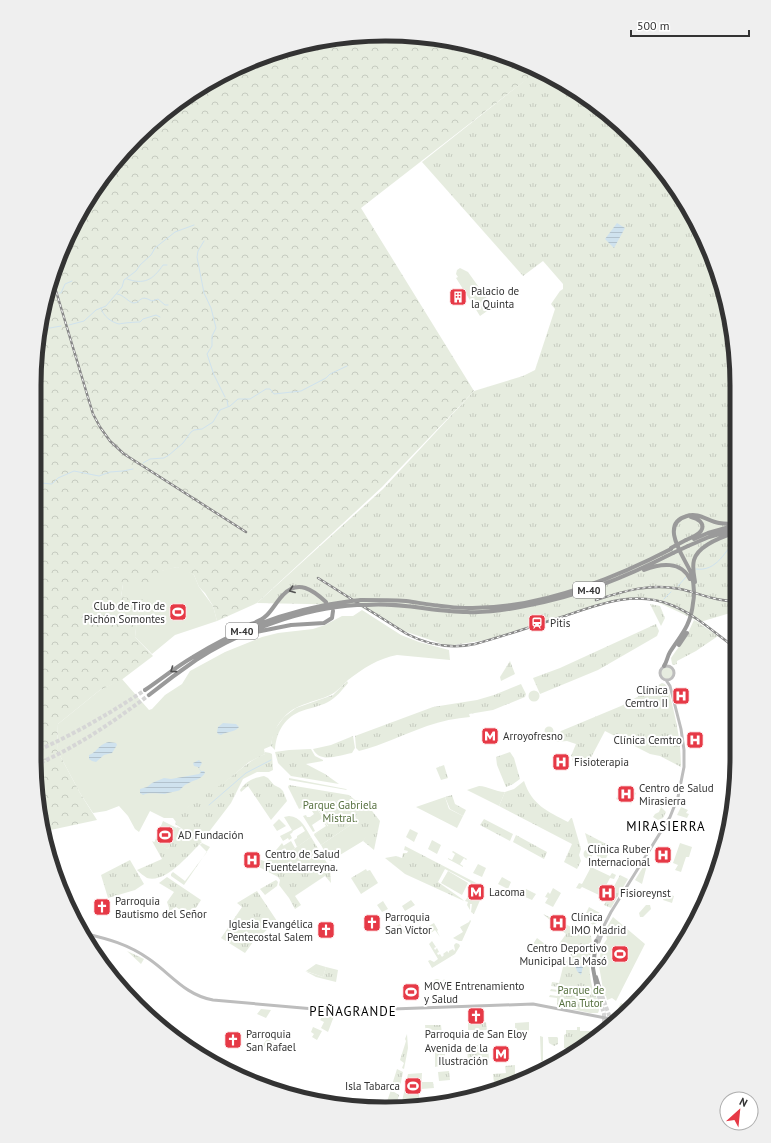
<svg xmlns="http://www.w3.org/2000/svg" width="771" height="1143" font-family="'PT Sans',sans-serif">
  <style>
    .green { fill: #e6ecdf }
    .forest { fill: url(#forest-crowns) }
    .park { fill: url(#park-tufts) }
    .water { fill: url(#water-rules) }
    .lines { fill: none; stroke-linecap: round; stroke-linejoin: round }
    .stream { stroke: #cfe2ee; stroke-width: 1 }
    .motorway-tunnel { stroke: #d6d6d6; stroke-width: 4; stroke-dasharray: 4 2; stroke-linecap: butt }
    .secondary { stroke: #bdbdbd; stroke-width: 3 }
    .motorway { stroke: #9a9a9a; stroke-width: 4 }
    .rail-casing { stroke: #888; stroke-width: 2.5 }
    .rail { stroke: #fff; stroke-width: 1; stroke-dasharray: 3; stroke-linecap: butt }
    .motorway-bridge { stroke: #9a9a9a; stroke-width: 4 }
    .oneway { stroke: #525252 }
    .labels { text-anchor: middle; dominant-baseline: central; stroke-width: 4; stroke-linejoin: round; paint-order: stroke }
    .shield { fill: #fff; stroke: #707070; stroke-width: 1 }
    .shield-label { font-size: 10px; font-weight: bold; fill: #333 }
    .poi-label { font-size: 11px; fill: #333; stroke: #fff; text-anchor: start }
    .park-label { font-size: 11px; fill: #56703f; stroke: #fff }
    .quarter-label { font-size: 13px; letter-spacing: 1px; fill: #000; stroke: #fff }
    .rim { fill: none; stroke: #333; stroke-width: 5 }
  </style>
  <defs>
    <pattern id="forest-crowns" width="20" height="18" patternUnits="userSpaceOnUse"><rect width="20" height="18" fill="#e6ecdf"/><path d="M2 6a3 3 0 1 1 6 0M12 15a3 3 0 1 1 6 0" fill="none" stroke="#c6cbc0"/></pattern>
    <pattern id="park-tufts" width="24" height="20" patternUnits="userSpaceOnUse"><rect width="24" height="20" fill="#e6ecdf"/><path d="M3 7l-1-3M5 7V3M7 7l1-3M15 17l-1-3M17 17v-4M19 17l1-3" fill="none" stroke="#c6cbc0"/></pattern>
    <pattern id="water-rules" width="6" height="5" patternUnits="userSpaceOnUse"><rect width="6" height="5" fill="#cfe2ee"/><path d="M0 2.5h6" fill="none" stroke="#b2c2cd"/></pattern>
  </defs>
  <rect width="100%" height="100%" fill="#fff"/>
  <!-- green -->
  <path class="green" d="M460 268 468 272 493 307 480 316 456 278 458 277 456 274 457 270Z
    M177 567 184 569 194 575 199 587 213 606 217 621 175 635 152 654 135 637 137 619 121 597 123 584 167 569Z
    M362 610 401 635 419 642 449 650 450 660 397 655C379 658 362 669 348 680 343 684 338 691 332 694 317 702 297 703 285 716 277 724 272 735 271 746L264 749 265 754 249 762 219 787 188 807 176 822 173 818H164L150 811 139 832 135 829 128 816 119 806 106 811 93 813 80 793 57 750 58 724 100 690 122 679 149 710 152 709 165 695 182 684 190 671 225 652 262 637 278 633 313 629 325 625 342 616H353Z
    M661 673a6 6 0 1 1 12 0a6 6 0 1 1-12 0Z
    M528.5 696a5.5 5.5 0 1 1 11 0a5.5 5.5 0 1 1-11 0Z
    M544.5 731a4.5 4.5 0 1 1 9 0a4.5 4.5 0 1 1-9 0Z
    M289 778 346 789 347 790 289 780Z
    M479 786C488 786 495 792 505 792L499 806 467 790Z
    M622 786 636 793 630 806 634 793 623 787 618 797 623 800 622 803 616 799Z
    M445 797 449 809 463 816 457 828 416 807Z
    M313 802 328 827 314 835V834L326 826 321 819 312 825 315 831 313 832 303 816 306 815 307 817H310L314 814 312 811 314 810 310 803Z
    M681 807 688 810 686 813 689 814 687 818 677 815Z
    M289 816C301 817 305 827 311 837L297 847 294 840 297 838V836L305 831 302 826 293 831 292 833 290 834 292 838 289 840 288 838 283 841 280 836 292 830 284 817Z
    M279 819 286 826 277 831 273 825Z
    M163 821 177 828 168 849 154 843Z
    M352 824 360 826 367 836 363 841 330 861 321 845Z
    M410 829 418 833 414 842 406 837Z
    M432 840 441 845 437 854 428 849Z
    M291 841 295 848 288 853 283 846Z
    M680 843 692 847 689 857H686L681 872 675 870 678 865 673 863Z
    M583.5 854a4.5 4.5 0 1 1 9 0a4.5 4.5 0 1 1-9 0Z
    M453 851 467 859 466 860 464 858 460 864 463 866V867L448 859V858L452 860 455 854 452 852Z
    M591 863 593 868 610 876 612 873 616 875 614 879 610 878 601 895 604 897 602 900 598 898 599 895 582 887 580 889 576 888 579 883 582 884 590 869 589 864Z
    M478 864 486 868 482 877 473 873Z
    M645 864 647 865 642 884 635 880Z
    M448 871 468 883 462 895 441 883Z
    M502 877 511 882 508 889 498 884Z
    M553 888 561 893 553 907 545 903 548 898 545 897 548 892 550 894Z
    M526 889 536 894 532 900 523 896Z
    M665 893 674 896 672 903 663 900Z
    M411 900 415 905 405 911 402 906Z
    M383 901 388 909 382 912 377 905Z
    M646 905H650L651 909 643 917H640L639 913Z
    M589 907 600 913 595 923 596 924 593 926 592 924 583 919Z
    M613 917 645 944 616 1001 612 998 607 1000 606 996 604 995 599 966 601 948 607 939 605 930Z
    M470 920 471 921 462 941H459L453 938 463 932 460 927 469 922Z
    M434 923 438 930 437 931 440 937 435 930 431 933 427 927Z
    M400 924 405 932 398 936 393 928Z
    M432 941 436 947 434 948 435 950 437 948 439 952 437 953 438 955 440 954 442 957 444 955 443 954 447 951 449 953V951L453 949 454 951 455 950 454 945 456 943 459 944 460 946 455 954 432 968 428 961 430 960 434 962 438 959 429 944Z
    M316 964 326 967 323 977 306 971Z
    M437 979 443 981 444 979 445 981 443 987H433L434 980Z
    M621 1003 631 1008 622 1015 616 1012Z
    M261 1009 271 1010 266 1018 257 1014Z
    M323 1015 329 1017 334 1016 328 1032 321 1028 324 1022 320 1020Z
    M313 1027 322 1031 317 1040 312 1037 314 1034 311 1032Z
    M540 1036 543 1037V1061H541Z
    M267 1039H268L274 1043 270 1049 262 1046Z
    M435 1048H439V1066L435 1067Z
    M422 1073 421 1090H419V1100H423V1104L401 1106 408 1074Z"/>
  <!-- forest -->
  <path class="forest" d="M385 34 454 41 520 61 539 71 522 83 361 208 474 391 382 487 257 603 217 621 213 606 205 593 199 587 194 575 177 567 162 571V574L151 583 123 584 121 597 148 600 137 619 135 637 153 656 120 681 100 690 58 724 57 750 80 793 97 820 46 831 34 757V386L41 317 70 230 137 137 190 93 251 61 317 41Z"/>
  <!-- park -->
  <path class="park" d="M538 70 581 93 634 137 678 190 710 251 730 317 737 386V611L700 622 649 598 621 599 492 639 448 646 401 630 357 605 257 603 383 489 474 391 523 376 535 370 555 309 551 304 560 291 563 289V284L543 261 523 276 422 162Z
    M650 604 660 606 665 618 661 626Z
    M694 620 700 623V624L718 636 696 651 677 661V664L673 665 672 664 671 658 687 635Z
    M656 624 659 631 657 636 598 670 540 694 533 678 560 668Z
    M510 661 515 674 501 681 500 677Z
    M347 681 348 683C342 690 336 698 328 702 319 707 308 708 299 712 283 719 276 734 275 750L271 746 273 732 284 717 296 708 333 695Z
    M662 683 665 684 668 688C675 715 681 738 681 767L660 756 650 754 605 731 586 767 572 760 573 757 571 756 576 744 567 741 556 742V738L561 731 621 706Z
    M521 684 526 694 525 697 493 710 469 714 470 717C456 718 441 721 427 726 404 734 383 745 359 751L356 748 355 736 433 707 477 700 494 695Z
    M353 736 355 748 352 753C339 755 320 764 313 749L331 745Z
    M311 749 315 756 323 760V761L306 764 325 774 339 784 291 776 278 763 275 752 289 750Z
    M265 752 270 753 272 754 273 770 269 772H257L243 779 231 803 202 841H200L202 842C190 853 166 884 147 878 144 876 140 873 137 870L162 859 152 841 168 849 177 827 184 830 175 824C182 805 204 797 219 786 235 775 247 761 265 754Z
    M510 752 514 758 520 779 513 784 506 787 497 765 496 757Z
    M444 765 448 778 441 780 436 768Z
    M264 776 268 778 274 785 280 788 283 791 287 801 271 820 248 786 241 792 240 790C246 781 253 778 264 776Z
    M524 781C532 805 547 811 568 822L571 818H572L581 849 579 855 581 861 577 869 564 862 572 844 499 806 505 792 514 789Z
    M289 785 349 795 355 800 365 802 380 821 374 850 363 841 366 836 360 827 356 829 352 824 321 845 314 835 328 826 313 802 299 809 288 787Z
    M452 795 455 804 466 810 463 816 450 809 445 797Z
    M661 807 666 812 663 818 658 820 653 817 655 814 659 812Z
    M484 819 513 834 510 841 480 825Z
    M585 833 612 847 605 860 597 856 594 849 589 847Z
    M516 835 547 852 544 859 513 842Z
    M311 837 330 868 331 883 325 876 295 896 301 905 295 909 289 898 279 885 280 880 278 877 257 866 259 859 266 862 282 843 288 853Z
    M202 843 210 847 184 885 171 876V874L173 872 185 881 207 852 200 845Z
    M405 846 484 887 481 898 474 914 471 912 472 904H470V910L467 905 468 902 465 901 467 898 471 895V883L445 869 438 882 462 899 464 901 405 874 385 858 396 856 402 858 403 853H407L408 851 404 850Z
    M130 860 144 884 135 890 108 898 101 875Z
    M366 869 367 871 370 870 378 883 361 894 351 878Z
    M620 875 628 879 611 908 604 905Z
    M167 877 201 900 190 917 176 907 167 913 169 908 167 902 174 892 159 883Z
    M276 880 278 882 277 886 265 895 260 889Z
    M257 891 277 921 253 942 245 953 221 938 242 907 237 903Z
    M543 914 591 936C593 944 590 952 590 961 589 969 590 978 592 986 593 995 603 1003 598 1013H590L557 1006V998L549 997 550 995 557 996 558 992 550 991 551 989 558 990V987L551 986 552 982 559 983 563 967 572 952 559 944 566 934Z
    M537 938 545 944 543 951 531 947Z
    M127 951 144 959 141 964Z
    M326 967 338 970 336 982 316 977 305 971 323 977Z
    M486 1022 487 1030H468V1023Z
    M529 1022V1033H515V1023Z
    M425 1025H441L442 1035 426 1036Z
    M577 1027H580V1031H591V1039L578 1049 564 1048V1035L566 1034V1030H577Z
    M407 1034 408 1048 404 1069 402 1068 404 1063 400 1060 406 1041 405 1039Z
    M557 1037 558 1038V1044L554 1046 549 1043 548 1037Z
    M467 1045H488L489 1061 487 1063 468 1065Z
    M445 1046V1066L440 1067 439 1047Z
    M515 1065V1079L507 1082 494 1083 493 1074 506 1073 505 1066Z
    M397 1069 403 1072 399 1092 391 1088Z
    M449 1071 450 1080 439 1081 438 1072Z
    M422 1082H433L434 1088 421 1089Z
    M391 1090 399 1095 396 1106 385 1107Z"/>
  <!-- water -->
  <path class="water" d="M617 223 625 228 614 248 605 239Z
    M223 723 236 724 239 727C234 733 227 731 221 735L218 734 217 732 218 727Z
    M109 742 116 743 117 745 112 753 104 755 96 762 92 761 89 759V755C99 751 97 745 109 742Z
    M199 760 202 763 199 768 201 771H204L205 773C201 780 193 780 187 784 184 785 182 788 180 790 178 791 167 793 165 794 157 794 150 792 143 795L140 793V789L147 787 152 783 164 778 171 779 199 774 201 772 198 767 194 766 193 763Z
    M574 962 583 967 581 975 577 971Z"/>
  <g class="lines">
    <!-- stream -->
    <path class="stream" d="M423 38 424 43
      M204 241 198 251 197 257 204 293 211 308 216 328 212 336V346L207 354 214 375 225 397
      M127 279C144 285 153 280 163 265H167
      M59 293H61L65 284 72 281
      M117 294C123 294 129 303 134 303 142 302 139 294 152 301L158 299 165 305H168
      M47 300 53 297
      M101 308C103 316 111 322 119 324 122 323 136 322 140 322L143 319 156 315 160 317
      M69 325 84 321 96 310 106 306 122 287 124 280 136 271 140 265 151 255 155 248 175 232 194 225
      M40 327 50 328 61 326
      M227 400 228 406
      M143 463 150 459 164 458 169 455 183 443 191 432 194 430 202 429 213 422 220 410 230 406 238 399H250L266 389H270L274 394 301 391 326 378 330 374 347 366
      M34 486 41 483 52 484 58 478 74 471 99 476 110 472 123 471 133 469
      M696 569C717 572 725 551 737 538
      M678 586 686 577
      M664 599 671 592
      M209 805 246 773 271 760"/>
    <!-- motorway-tunnel -->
    <path class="motorway-tunnel" d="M34 752C73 735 109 714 145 690
      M35 765C77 747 113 722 149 695
      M597 990 604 1014V1029
      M600 990 609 1015V1025"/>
    <!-- secondary -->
    <path class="secondary" d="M660 673a7 7 0 1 1 14 0a7 7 0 1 1-14 0Z
      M83 933C108 939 128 944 149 959 171 974 185 995 213 1000L337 1011 533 1004 616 1020
      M596 941 611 912 670 817 678 797 684 767V750L681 729 670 686 666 680
      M599 942 604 929"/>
    <!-- motorway -->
    <path class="motorway" d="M694 539 708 533 733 526
      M686 540C691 538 698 535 701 531 706 523 697 518 691 517
      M688 546 709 537 737 529
      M644 570C661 563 681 561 690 579
      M695 582C694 575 692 567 694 560 698 545 724 536 737 532
      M361 600C376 600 391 600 406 601 427 604 448 608 469 608 538 609 611 580 671 549
      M367 605C401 602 434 612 467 612 486 613 506 610 525 606 579 596 624 578 673 553
      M251 624C257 622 263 619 267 615 273 609 277 601 283 595 298 579 313 590 326 602
      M256 632 291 625 324 623 332 618 333 611
      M679 645 687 633
      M664 666C667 662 667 657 670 652 681 635 691 625 693 603 695 593 694 583 691 573 685 558 658 524 687 516 698 512 708 521 719 523 725 524 731 524 737 523
      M145 690C161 679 176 667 193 657 241 627 295 608 351 601
      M149 695C164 683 180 671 196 660 241 631 303 608 357 605
      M596 941 593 968 597 990
      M596 977 600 990"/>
    <defs>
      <path id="rail" d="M53 281 93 414 100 427 110 441 124 454 246 532
        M318 578 407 634C428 645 451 649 475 644 505 636 535 625 565 616 600 604 635 590 671 605 695 614 716 634 737 649
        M596 600C624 591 650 583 680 589 699 593 717 602 737 601"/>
    </defs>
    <!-- rail casing -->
    <use href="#rail" class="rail-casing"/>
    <!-- rail -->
    <use href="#rail" class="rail"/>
    <!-- motorway-bridge -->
    <path class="motorway-bridge" d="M671 548 686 540
      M673 553 688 546
      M351 601 361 600
      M357 605H367"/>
  </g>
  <!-- one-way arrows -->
  <defs><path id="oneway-chevron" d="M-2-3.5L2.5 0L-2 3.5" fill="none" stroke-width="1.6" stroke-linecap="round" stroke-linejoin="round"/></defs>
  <g class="oneway">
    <use href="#oneway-chevron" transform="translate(292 590) rotate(159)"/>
    <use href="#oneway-chevron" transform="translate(173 670) rotate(144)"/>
  </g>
  <!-- icons -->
  <defs>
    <symbol id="building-square" viewBox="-11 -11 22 22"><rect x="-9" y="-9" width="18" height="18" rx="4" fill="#e63946" stroke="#fff"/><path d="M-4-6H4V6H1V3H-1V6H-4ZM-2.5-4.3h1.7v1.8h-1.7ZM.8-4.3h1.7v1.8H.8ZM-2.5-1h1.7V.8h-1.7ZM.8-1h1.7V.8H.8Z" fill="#fff"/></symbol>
    <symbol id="stadium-square" viewBox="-11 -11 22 22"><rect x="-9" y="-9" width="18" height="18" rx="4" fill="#e63946" stroke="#fff"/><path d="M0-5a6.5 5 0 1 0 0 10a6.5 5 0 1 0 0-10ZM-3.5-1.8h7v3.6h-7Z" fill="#fff"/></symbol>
    <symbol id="station-square" viewBox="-11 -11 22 22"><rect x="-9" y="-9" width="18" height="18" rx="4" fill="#e63946" stroke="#fff"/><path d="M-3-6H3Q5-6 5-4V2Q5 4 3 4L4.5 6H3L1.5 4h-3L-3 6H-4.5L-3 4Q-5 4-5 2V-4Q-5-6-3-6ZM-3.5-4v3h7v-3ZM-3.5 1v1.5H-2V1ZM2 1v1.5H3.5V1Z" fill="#fff"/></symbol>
    <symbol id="hospital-square" viewBox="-11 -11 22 22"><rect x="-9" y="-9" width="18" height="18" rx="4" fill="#e63946" stroke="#fff"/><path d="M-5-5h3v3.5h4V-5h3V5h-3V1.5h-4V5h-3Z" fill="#fff"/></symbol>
    <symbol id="metro-square" viewBox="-11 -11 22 22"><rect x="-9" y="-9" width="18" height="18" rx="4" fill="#e63946" stroke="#fff"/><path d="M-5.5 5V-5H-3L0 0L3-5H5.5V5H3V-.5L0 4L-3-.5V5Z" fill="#fff"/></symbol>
    <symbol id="church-square" viewBox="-11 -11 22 22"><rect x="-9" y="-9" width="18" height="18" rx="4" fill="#e63946" stroke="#fff"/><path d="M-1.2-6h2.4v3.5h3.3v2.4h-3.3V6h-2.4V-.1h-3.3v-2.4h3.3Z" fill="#fff"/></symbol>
  </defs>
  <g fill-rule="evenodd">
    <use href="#building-square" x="448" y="287" width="20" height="20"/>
    <use href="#stadium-square" x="168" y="602" width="20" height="20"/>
    <use href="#station-square" x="527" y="613" width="20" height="20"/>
    <use href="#hospital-square" x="671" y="686" width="20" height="20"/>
    <use href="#metro-square" x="480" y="726" width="20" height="20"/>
    <use href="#hospital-square" x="685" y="730" width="20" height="20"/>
    <use href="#hospital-square" x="551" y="752" width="20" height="20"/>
    <use href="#hospital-square" x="616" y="784" width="20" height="20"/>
    <use href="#stadium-square" x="155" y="825" width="20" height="20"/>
    <use href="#hospital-square" x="653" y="845" width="20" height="20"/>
    <use href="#hospital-square" x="242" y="850" width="20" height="20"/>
    <use href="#metro-square" x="466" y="882" width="20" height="20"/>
    <use href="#hospital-square" x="597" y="883" width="20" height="20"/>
    <use href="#church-square" x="92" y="897" width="20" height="20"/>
    <use href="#church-square" x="362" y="913" width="20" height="20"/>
    <use href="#hospital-square" x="548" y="913" width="20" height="20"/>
    <use href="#church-square" x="316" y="920" width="20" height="20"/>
    <use href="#stadium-square" x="610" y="944" width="20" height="20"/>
    <use href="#stadium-square" x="401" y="982" width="20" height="20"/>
    <use href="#church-square" x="466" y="1006" width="20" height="20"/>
    <use href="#church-square" x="223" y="1030" width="20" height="20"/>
    <use href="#metro-square" x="491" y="1044" width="20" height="20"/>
    <use href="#stadium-square" x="403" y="1076" width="20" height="20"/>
  </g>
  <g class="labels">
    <!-- shield labels -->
    <g class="shield">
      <rect x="573" y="582" width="32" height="16" rx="3"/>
      <rect x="226" y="623" width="32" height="16" rx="3"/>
    </g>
    <g class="shield-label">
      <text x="589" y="590">M-40</text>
      <text x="242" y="631">M-40</text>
    </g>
    <!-- poi labels -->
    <g class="poi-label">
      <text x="471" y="291">Palacio de<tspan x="471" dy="13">la Quinta</tspan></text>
      <text x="165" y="606" text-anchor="end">Club de Tiro de<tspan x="165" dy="13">Pichón Somontes</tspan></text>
      <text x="550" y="623">Pitis</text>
      <text x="668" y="690" text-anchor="end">Clínica<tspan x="668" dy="13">Cemtro II</tspan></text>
      <text x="503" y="736">Arroyofresno</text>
      <text x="682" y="740" text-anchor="end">Clínica Cemtro</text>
      <text x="574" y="762">Fisioterapia</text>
      <text x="639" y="788">Centro de Salud<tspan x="639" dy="13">Mirasierra</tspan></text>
      <text x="178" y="835">AD Fundación</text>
      <text x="650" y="849" text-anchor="end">Clínica Ruber<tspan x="650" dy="13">Internacional</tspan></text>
      <text x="265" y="854">Centro de Salud<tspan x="265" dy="13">Fuentelarreyna.</tspan></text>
      <text x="489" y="892">Lacoma</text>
      <text x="620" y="893">Fisioreynst</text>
      <text x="115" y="901">Parroquia<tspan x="115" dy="13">Bautismo del Señor</tspan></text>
      <text x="385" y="917">Parroquia<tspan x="385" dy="13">San Víctor</tspan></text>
      <text x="571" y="917">Clínica<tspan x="571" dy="13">IMO Madrid</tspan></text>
      <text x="313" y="924" text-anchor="end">Iglesia Evangélica<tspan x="313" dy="13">Pentecostal Salem</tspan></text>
      <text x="607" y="948" text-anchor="end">Centro Deportivo<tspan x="607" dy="13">Municipal La Masó</tspan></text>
      <text x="424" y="986">MOVE Entrenamiento<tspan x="424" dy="13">y Salud</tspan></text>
      <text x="246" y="1034">Parroquia<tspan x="246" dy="13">San Rafael</tspan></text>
      <text x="476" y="1034" text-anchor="middle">Parroquia de San Eloy</text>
      <text x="488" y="1048" text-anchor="end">Avenida de la<tspan x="488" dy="13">Ilustración</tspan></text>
      <text x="400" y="1086" text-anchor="end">Isla Tabarca</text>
    </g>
    <!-- park labels -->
    <g class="park-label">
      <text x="340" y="805">Parque Gabriela<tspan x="340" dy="13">Mistral.</tspan></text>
      <text x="581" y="990">Parque de<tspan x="581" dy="13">Ana Tutor</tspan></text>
    </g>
    <!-- quarter labels -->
    <g class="quarter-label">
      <text x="666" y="826">MIRASIERRA</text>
      <text x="353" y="1011">PEÑAGRANDE</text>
    </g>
  </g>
  <!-- crop -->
  <path d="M0 0H771V1143H0ZM385 41H386A344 344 0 0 1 730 385V758A344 344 0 0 1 386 1102H385A344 344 0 0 1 41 758V385A344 344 0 0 1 385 41Z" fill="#efefef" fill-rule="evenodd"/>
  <path class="rim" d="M385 41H386A344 344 0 0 1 730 385V758A344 344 0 0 1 386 1102H385A344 344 0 0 1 41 758V385A344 344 0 0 1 385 41Z"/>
  <!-- north arrow -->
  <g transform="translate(739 1111) rotate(27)"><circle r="19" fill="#ffffff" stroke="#adadad"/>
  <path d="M0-3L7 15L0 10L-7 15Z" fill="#e63946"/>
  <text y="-6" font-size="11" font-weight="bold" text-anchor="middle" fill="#333333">N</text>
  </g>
  <!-- scale -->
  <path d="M631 30v6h118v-6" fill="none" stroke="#333333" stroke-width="2"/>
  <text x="637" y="30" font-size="12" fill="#333333" stroke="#ffffff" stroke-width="3" paint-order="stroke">500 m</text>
</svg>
